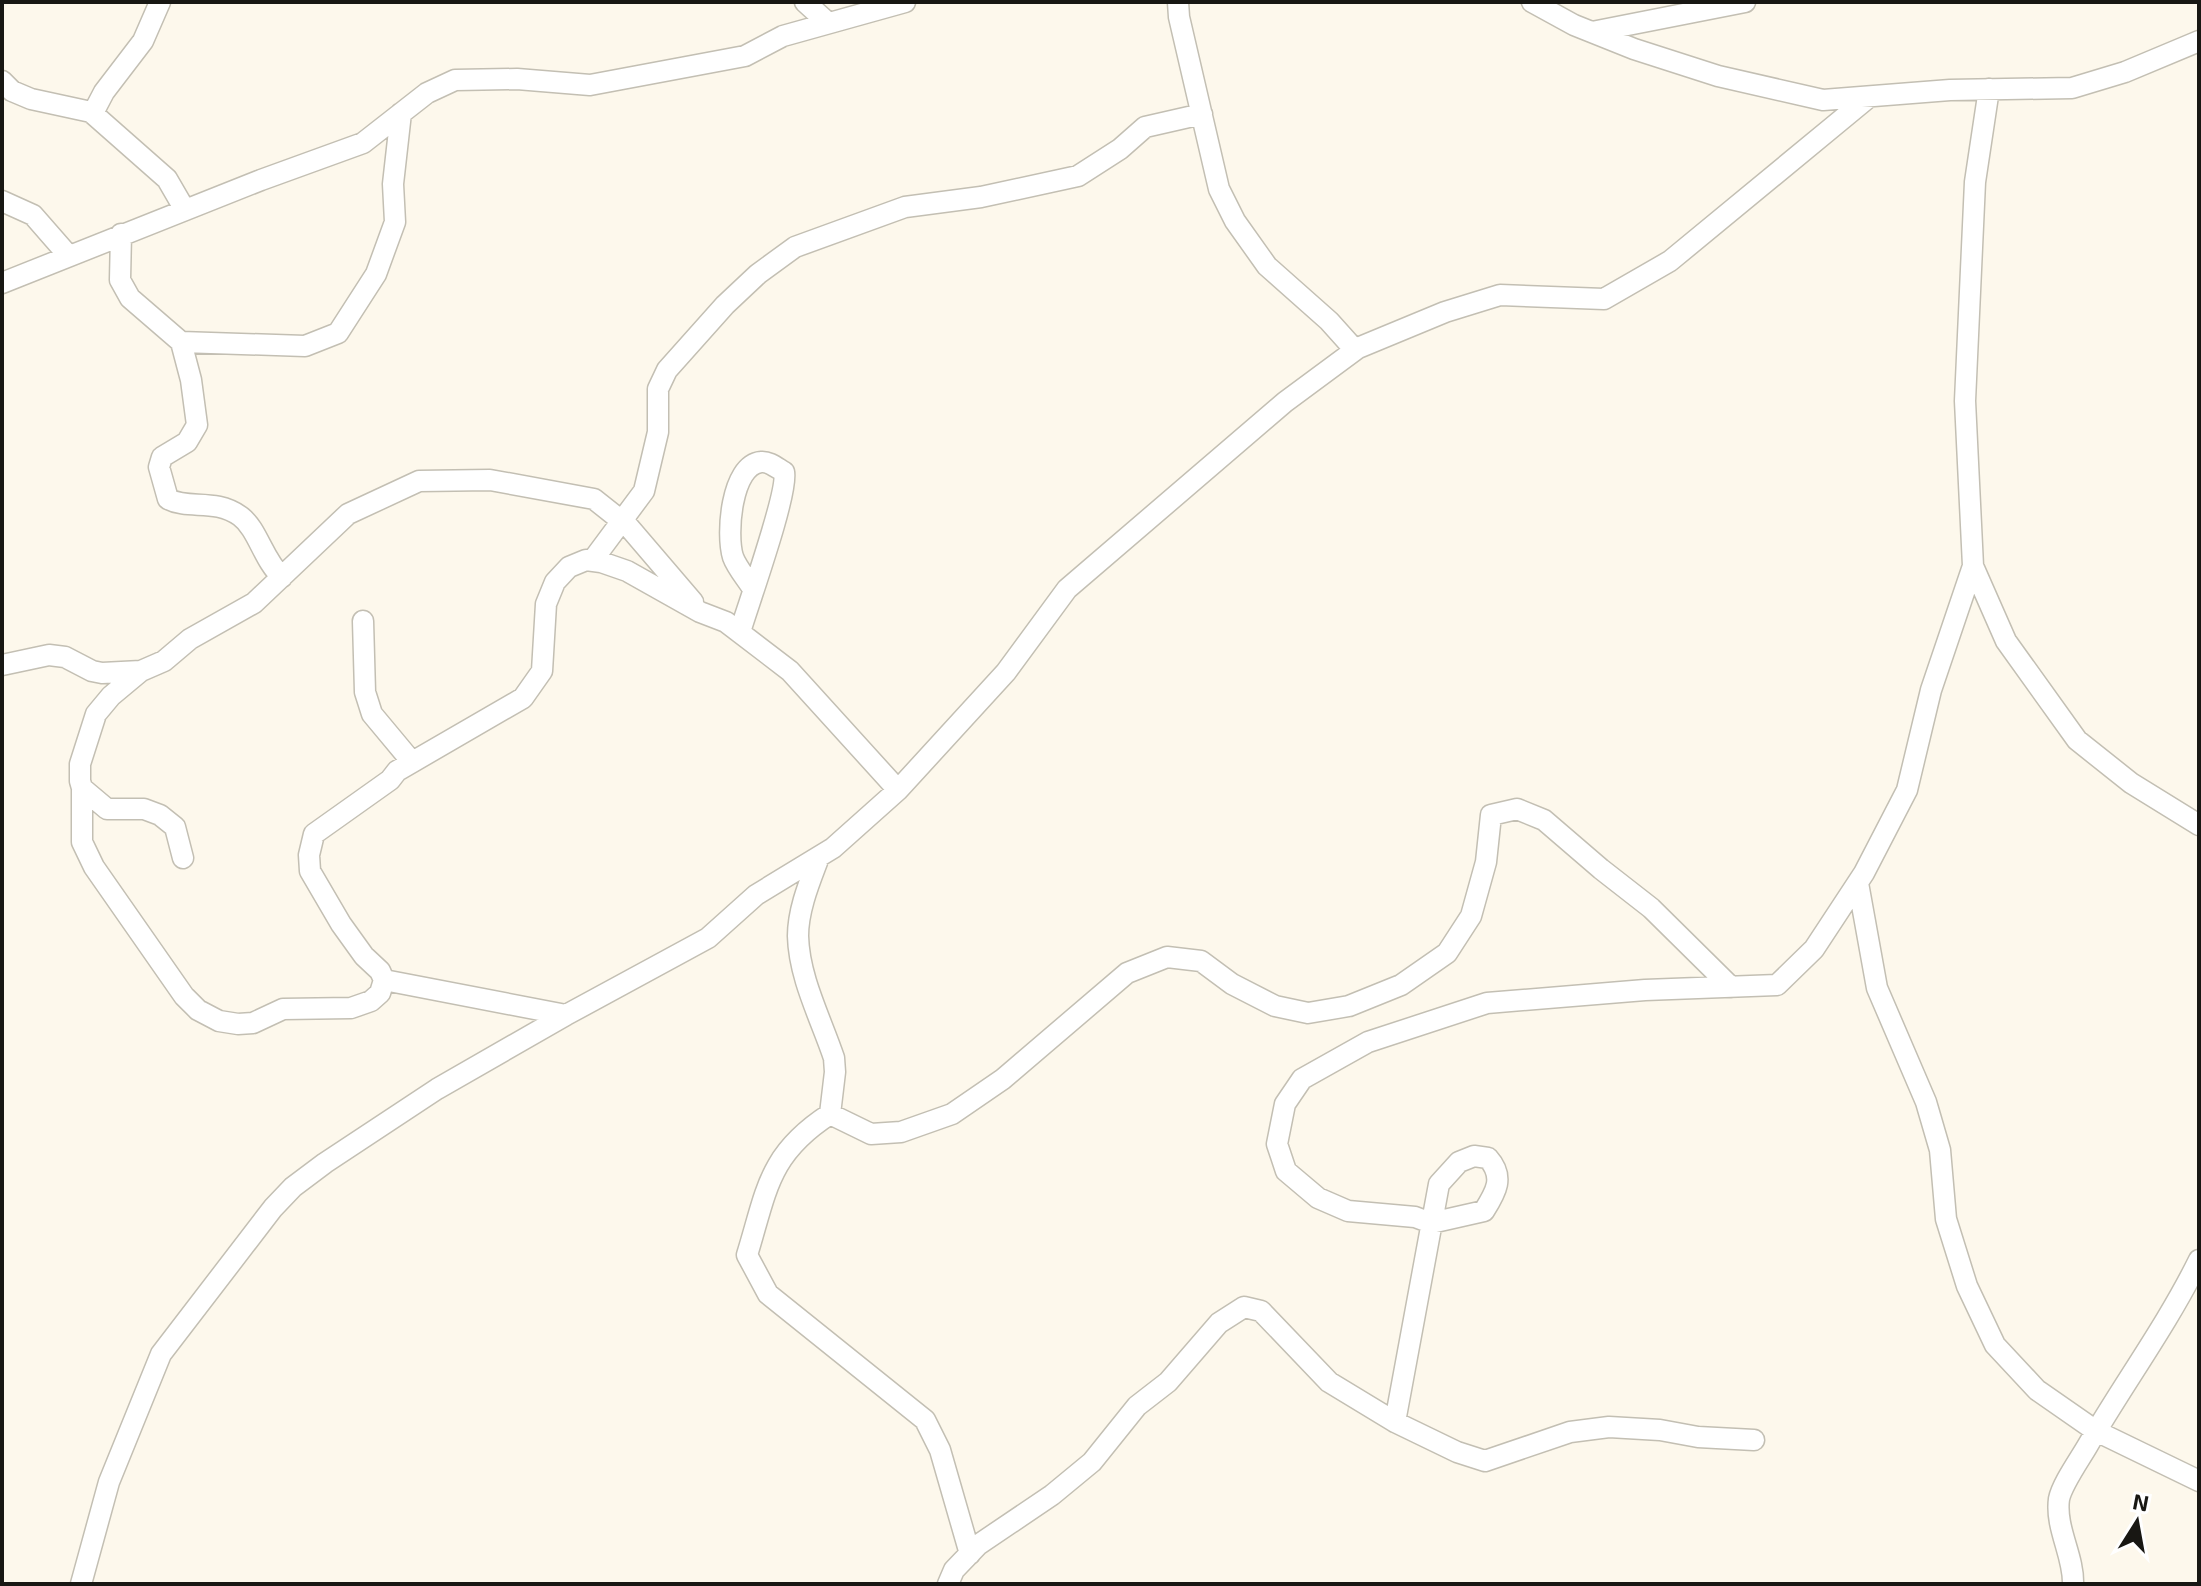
<svg xmlns="http://www.w3.org/2000/svg" width="2201" height="1586" font-family="'Exo 2',sans-serif">
  <style>
    .lines { fill: none; stroke-linecap: round; stroke-linejoin: round }
    .minor-casing { stroke: #c3bfb3; stroke-width: 23 }
    .minor { stroke: #fff; stroke-width: 20 }
  </style>
  <rect width="100%" height="100%" fill="#fdf8ec"/>
  <g class="lines">
    <defs>
      <path id="minor" d="M805 2 827 22
        M1178 2 1179 17 1219 189 1235 221 1267 266 1329 321 1355 350
        M1532 2 1574 25 1634 49 1718 76 1823 100 1950 90 2072 88 2125 72 2199 41
        M1592 32 1745 2
        M2 81 12 91 31 99 91 112 167 179 185 210
        M93 113 104 92 143 41 160 2
        M2 201 33 215 68 255
        M121 234 120 280 130 298 181 342 191 380 197 425 187 442 162 457 159 467 168 499C189 510 215 498 240 516 258 529 263 560 282 577
        M2 283 261 180 363 143 427 93 455 80 517 79 590 85 745 56 783 36 905 2
        M181 342 305 346 338 333 376 274 395 222 393 184 401 113
        M592 561 644 491 658 432V389L667 370 725 305 758 274 795 247 905 207 981 197 1078 176 1120 149 1145 127 1202 114
        M1973 566 2006 641 2077 740 2131 783 2199 825
        M363 621 365 692 372 714 412 762
        M740 632C748 605 789 491 784 472 777 468 769 461 761 462 731 465 726 535 733 557 737 568 747 579 753 589
        M2 665 49 655 65 657 92 671 102 673 141 671 164 661 190 639 254 603 348 514 419 481 490 480 594 499 628 526 693 602
        M141 671 111 696 96 714 80 764V781L82 788 107 809H144L160 815 175 827 183 858
        M82 788V842L94 867 184 996 198 1010 219 1021 238 1024 253 1023 283 1009 351 1008 371 1001 380 993 384 980 380 971 364 956 341 924 310 871 309 855 314 834 390 780 397 771 523 698 542 671 546 604 555 582 569 567 586 560 601 562 627 571 700 612 726 622 790 671 898 790
        M819 857C810 881 798 909 798 936 799 978 821 1019 834 1058L835 1072 830 1114
        M1858 883 1877 988 1926 1102 1940 1150 1946 1219 1967 1286 1995 1345 2037 1390 2096 1431 2199 1481
        M384 980 566 1015
        M1395 1422 1439 1184 1459 1162 1474 1156 1488 1158C1505 1177 1496 1192 1484 1211L1431 1223 1415 1217 1348 1211 1318 1198 1286 1171 1277 1144 1285 1104 1302 1079 1368 1042 1487 1003 1645 990 1777 985 1814 949 1864 873 1907 790 1931 690 1973 566 1965 401 1975 182 1989 89
        M970 1554 940 1450 925 1420 768 1294 747 1255C767 1190 768 1154 830 1114L871 1134 901 1132 952 1114 1003 1079 1127 973 1167 957 1201 961 1232 984 1275 1006 1308 1013 1349 1006 1401 985 1447 953 1471 916 1486 862 1491 815 1517 809 1544 820 1601 869 1651 908 1731 987
        M81 1584 109 1482 161 1354 273 1208 293 1187 325 1163 437 1089 566 1015 708 938 756 895 833 848 898 790 1006 672 1067 589 1285 402 1358 348 1445 312 1500 295 1604 299 1670 261 1869 97
        M948 1584 954 1570 978 1545 1052 1495 1092 1462 1137 1406 1168 1382 1219 1323 1244 1307 1261 1311 1329 1382 1395 1422 1457 1452 1485 1461 1570 1432 1609 1427 1660 1430 1698 1437 1754 1440
        M2073 1584C2074 1556 2055 1528 2059 1499 2062 1484 2080 1459 2088 1445 2124 1383 2167 1325 2199 1260"/>
    </defs>
    <!-- minor casing -->
    <use href="#minor" class="minor-casing"/>
    <!-- minor -->
    <use href="#minor" class="minor"/>
  </g>
  <!-- border -->
  <rect width="2201" height="1586" fill="none" stroke="#181713" stroke-width="8"/>
  <!-- north arrow -->
  <g transform="translate(2137 1522) rotate(11)" stroke="#ffffff" stroke-width="6" paint-order="stroke">
  <path d="M0-6L14 30L0 20L-14 30Z" fill="#181713"/>
  <text y="-12" font-size="22" font-weight="bold" text-anchor="middle" fill="#181713">N</text>
  </g>
</svg>
